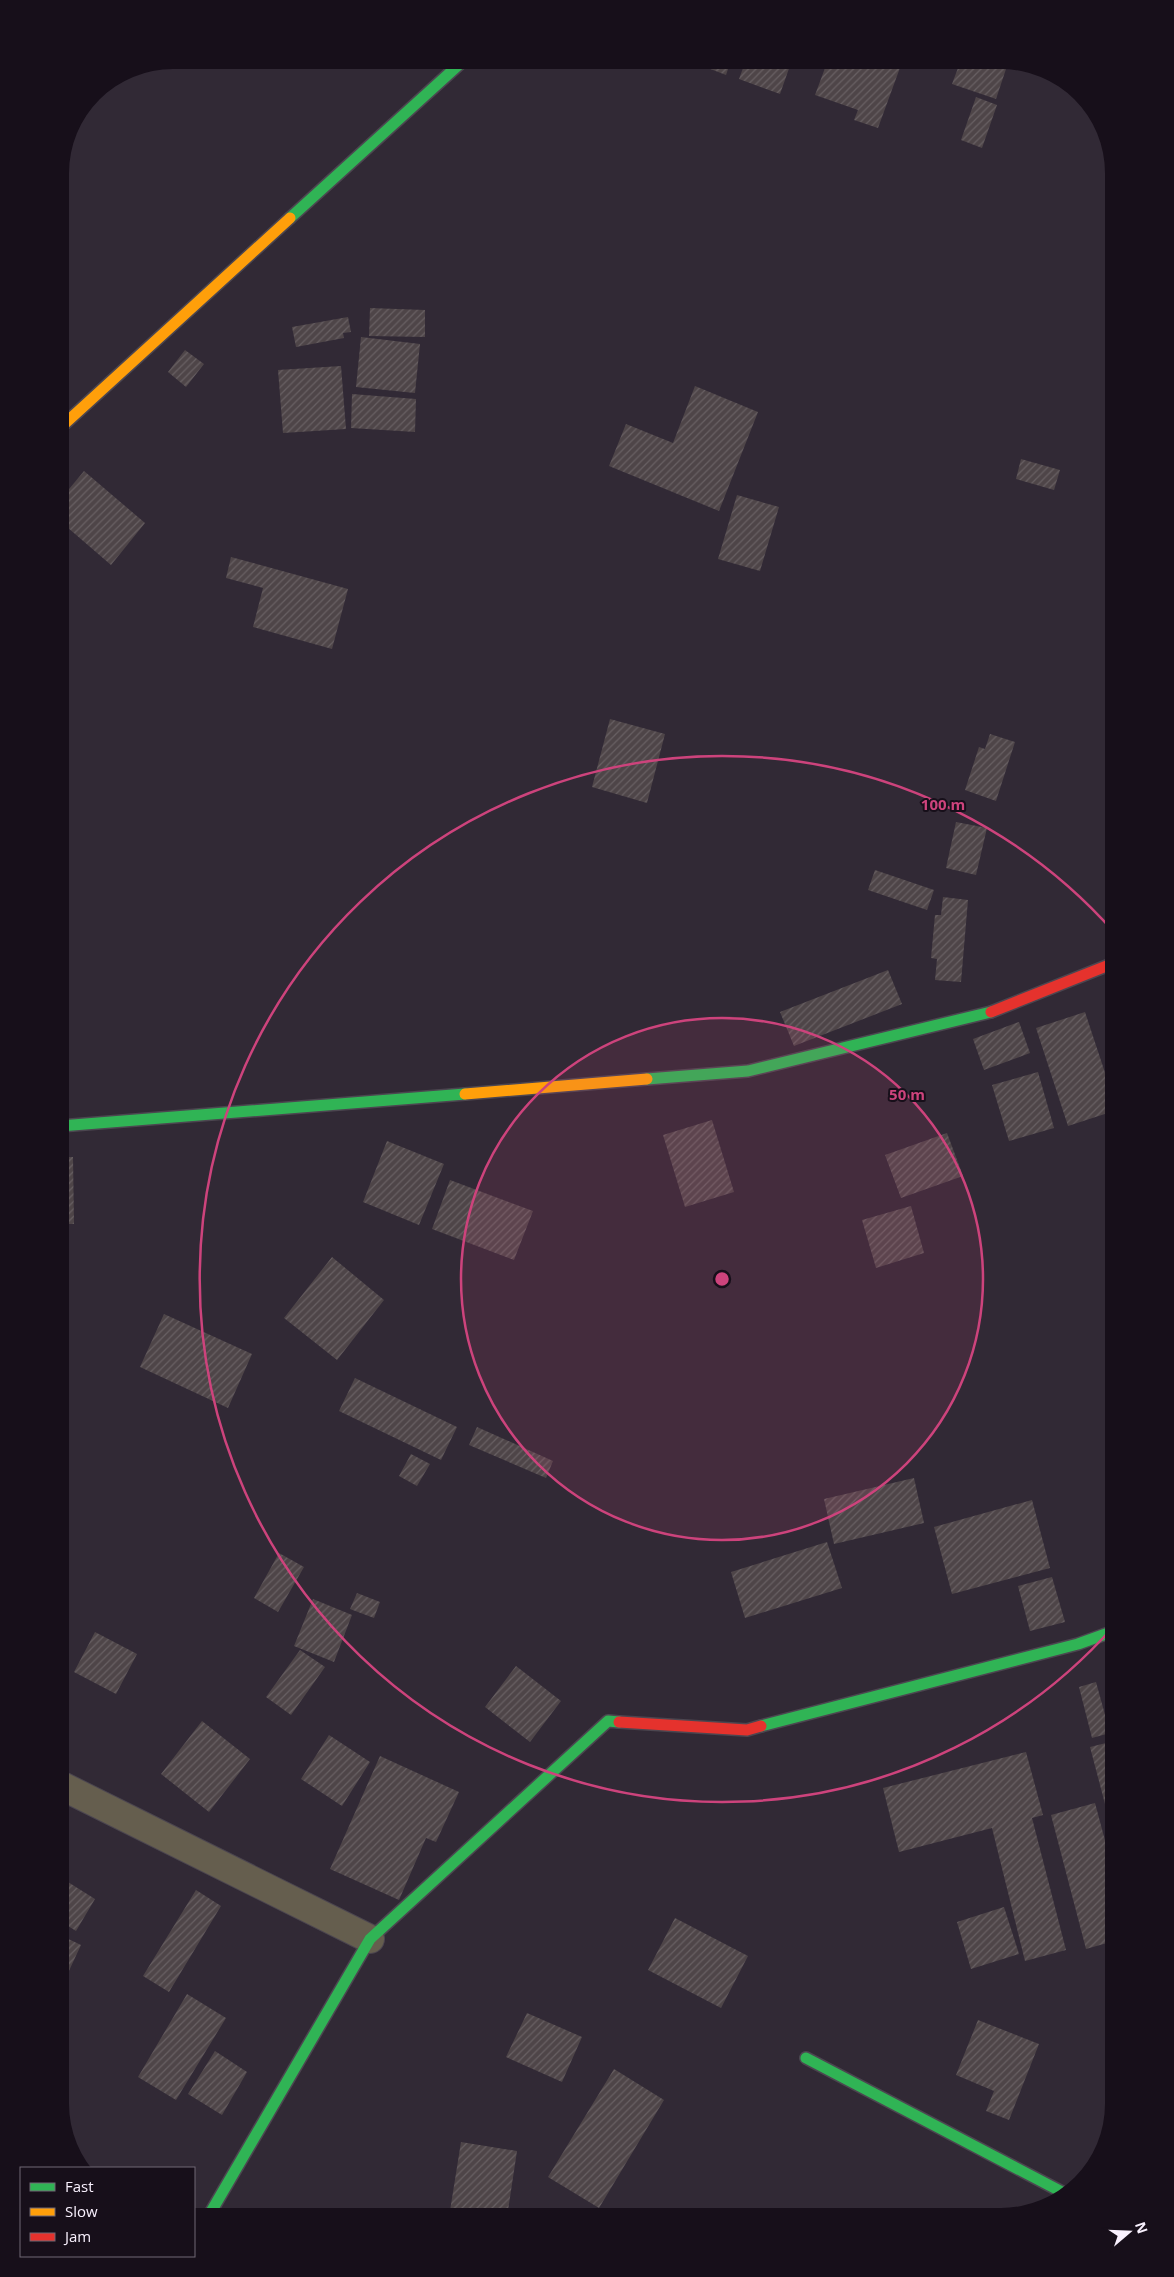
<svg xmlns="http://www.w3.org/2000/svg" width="1174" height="2277" font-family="'Open Sans',sans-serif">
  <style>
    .building { fill: url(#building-hatch) }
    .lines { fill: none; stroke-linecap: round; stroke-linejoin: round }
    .street-casing { stroke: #4c4650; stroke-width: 30 }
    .fast-casing { stroke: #4c4650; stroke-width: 14 }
    .slow-casing { stroke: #4c4650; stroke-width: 14 }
    .jam-casing { stroke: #4c4650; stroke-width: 14 }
    .street { stroke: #655e4e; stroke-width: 28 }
    .fast { stroke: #30b455; stroke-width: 11 }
    .slow { stroke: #ff9f0a; stroke-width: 11 }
    .jam { stroke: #e5322d; stroke-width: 11 }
    .ring { fill: none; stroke: #cd437c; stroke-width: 2.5 }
    .centre { fill: #cd437c; stroke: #170f1a; stroke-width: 2.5 }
    .ring-label { font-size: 15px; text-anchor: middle; font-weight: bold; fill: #cd437c; stroke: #170f1a; stroke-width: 4; stroke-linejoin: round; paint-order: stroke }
  </style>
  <defs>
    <pattern id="building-hatch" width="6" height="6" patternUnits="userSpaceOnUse" patternTransform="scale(1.25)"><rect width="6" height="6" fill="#4e4548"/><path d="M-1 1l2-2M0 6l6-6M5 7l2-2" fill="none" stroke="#686063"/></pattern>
  </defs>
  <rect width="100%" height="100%" fill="#312935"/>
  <!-- building -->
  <path class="building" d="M687 60H731L726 75Z
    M746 60H792L780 94 739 79Z
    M828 60H887L901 65 878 128 854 120 858 110 815 95Z
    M961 60H1009L996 99 952 84Z
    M976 97 997 105 982 148 961 140Z
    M370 308 425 310V337L369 336Z
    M348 317 351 332 343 333 344 338 296 347 292 327Z
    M361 337 420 344 415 393 356 387Z
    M185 350 204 364 186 387 168 372Z
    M341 366 346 429 283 433 278 370Z
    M695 386 758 412 719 511 609 466 626 424 673 443Z
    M352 394 416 399 415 432 351 428Z
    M1021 459 1060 470 1054 490 1016 479Z
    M84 471 145 523 111 565 60 521V500Z
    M737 495 779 507 760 571 718 559Z
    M231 557 348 589 332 649 253 627 263 588 226 578Z
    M610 719 665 734 647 803 592 787Z
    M990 734 1015 742 996 801 965 790 979 747 985 749Z
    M956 822 987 828 976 875 946 868Z
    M875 870 934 890 927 910 868 890Z
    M943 897 968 900 961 982 935 980 937 959 931 958 935 915H941Z
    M888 970 902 1004 794 1046 780 1012Z
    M1085 1012 1114 1100V1111L1068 1126 1036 1028Z
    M1019 1022 1030 1053 984 1070 973 1039Z
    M1038 1072 1054 1128 1009 1141 992 1085Z
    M712 1120 734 1192 685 1207 663 1135Z
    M947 1133 963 1176 901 1198 885 1155Z
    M387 1141 444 1164 419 1225 363 1202Z
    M60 1157H73L74 1224H60Z
    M450 1180 533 1211 514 1260 432 1229Z
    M911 1206 924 1253 876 1268 862 1220Z
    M332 1257 384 1300 337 1360 284 1318Z
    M164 1314 252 1354 228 1408 140 1367Z
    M355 1378 457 1427 441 1460 339 1411Z
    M477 1427 553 1461 546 1478 469 1445Z
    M411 1454 430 1464 417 1486 399 1476Z
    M914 1478 924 1523 834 1544 824 1499Z
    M1032 1500 1050 1568 952 1594 934 1527Z
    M827 1542 842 1588 745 1618 731 1572Z
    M279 1553 304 1567 278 1612 254 1598Z
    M1052 1577 1065 1622 1030 1631 1018 1586Z
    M357 1593 380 1602 374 1618 350 1609Z
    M313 1599 352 1615 334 1662 294 1646Z
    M95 1632 137 1654 116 1694 74 1672Z
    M300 1650 325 1667 291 1715 266 1697Z
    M516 1666 561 1701 530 1742 485 1707Z
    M1096 1682 1110 1733 1092 1738 1079 1687Z
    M202 1721 250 1759 209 1812 161 1774Z
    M329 1735 370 1762 342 1806 301 1779Z
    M1114 1741V1801L1105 1804 1090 1747Z
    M1026 1752 1043 1815 1032 1818 1066 1950 1025 1961 992 1828 899 1852 883 1788Z
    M380 1756 459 1792 436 1842 426 1838 399 1900 330 1869Z
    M1095 1803 1114 1874V1941L1086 1949 1051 1815Z
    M60 1877 95 1899 76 1931 60 1921Z
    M196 1890 221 1906 169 1992 143 1976Z
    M1004 1907 1019 1954 971 1969 957 1922Z
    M675 1918 748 1956 721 2008 648 1970Z
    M60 1935 81 1945 60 1990Z
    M187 1994 226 2018 176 2100 138 2077Z
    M527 2013 582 2037 562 2082 506 2057Z
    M978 2020 1039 2044 1009 2120 986 2111 994 2091 956 2075Z
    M215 2051 247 2072 222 2115 188 2094Z
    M614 2069 664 2100 599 2208 548 2177Z
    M461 2142 517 2151 507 2217H449Z"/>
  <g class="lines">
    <defs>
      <path id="street" d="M60 1785 370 1939"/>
      <path id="fast" d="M290 218 464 60
        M647 1079 748 1071 991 1012
        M60 1126 465 1094
        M761 1726 1078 1644 1114 1631
        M806 2058 1064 2193
        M208 2217 370 1939 608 1721 619 1722"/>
      <path id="slow" d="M60 428 290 218
        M465 1094 647 1079"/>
      <path id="jam" d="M991 1012 1114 963
        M619 1722 747 1730 761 1726"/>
    </defs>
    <!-- street casing -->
    <use href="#street" class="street-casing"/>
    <!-- fast casing -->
    <use href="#fast" class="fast-casing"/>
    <!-- slow casing -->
    <use href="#slow" class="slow-casing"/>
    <!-- jam casing -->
    <use href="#jam" class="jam-casing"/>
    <!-- street -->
    <use href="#street" class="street"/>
    <!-- fast -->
    <use href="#fast" class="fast"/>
    <!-- slow -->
    <use href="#slow" class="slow"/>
    <!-- jam -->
    <use href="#jam" class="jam"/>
  </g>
  <!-- distance rings -->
  <circle cx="722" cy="1279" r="261" fill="#cd437c" fill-opacity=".12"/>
  <g class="ring">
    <circle cx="722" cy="1279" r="261"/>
    <path d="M1114 1626A523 523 0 1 1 1114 932"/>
  </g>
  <!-- crop -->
  <path d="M0 0H1174V2277H0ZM173 69H1001A104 104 0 0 1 1105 173V2104A104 104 0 0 1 1001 2208H173A104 104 0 0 1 69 2104V173A104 104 0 0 1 173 69Z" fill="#170f1a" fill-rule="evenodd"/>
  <circle cx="722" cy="1279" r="8" class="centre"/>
  <g class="ring-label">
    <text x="943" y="810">100 m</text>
    <text x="907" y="1100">50 m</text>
  </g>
  <!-- legend -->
  <rect x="20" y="2167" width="175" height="90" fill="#170f1a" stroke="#716975"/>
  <rect x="30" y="2183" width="25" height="8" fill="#30b455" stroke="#716975"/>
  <text x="65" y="2192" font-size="15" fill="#f9f1fe">Fast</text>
  <rect x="30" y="2208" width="25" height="8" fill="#ff9f0a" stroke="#716975"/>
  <text x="65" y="2217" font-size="15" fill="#f9f1fe">Slow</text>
  <rect x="30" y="2233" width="25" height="8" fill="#e5322d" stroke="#716975"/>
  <text x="65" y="2242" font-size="15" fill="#f9f1fe">Jam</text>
  <!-- north arrow -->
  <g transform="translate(1129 2232) rotate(71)" stroke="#170f1a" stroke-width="4" paint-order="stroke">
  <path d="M0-4L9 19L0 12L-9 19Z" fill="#f9f1fe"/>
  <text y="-8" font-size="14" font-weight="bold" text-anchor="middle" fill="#f9f1fe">N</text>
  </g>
</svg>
